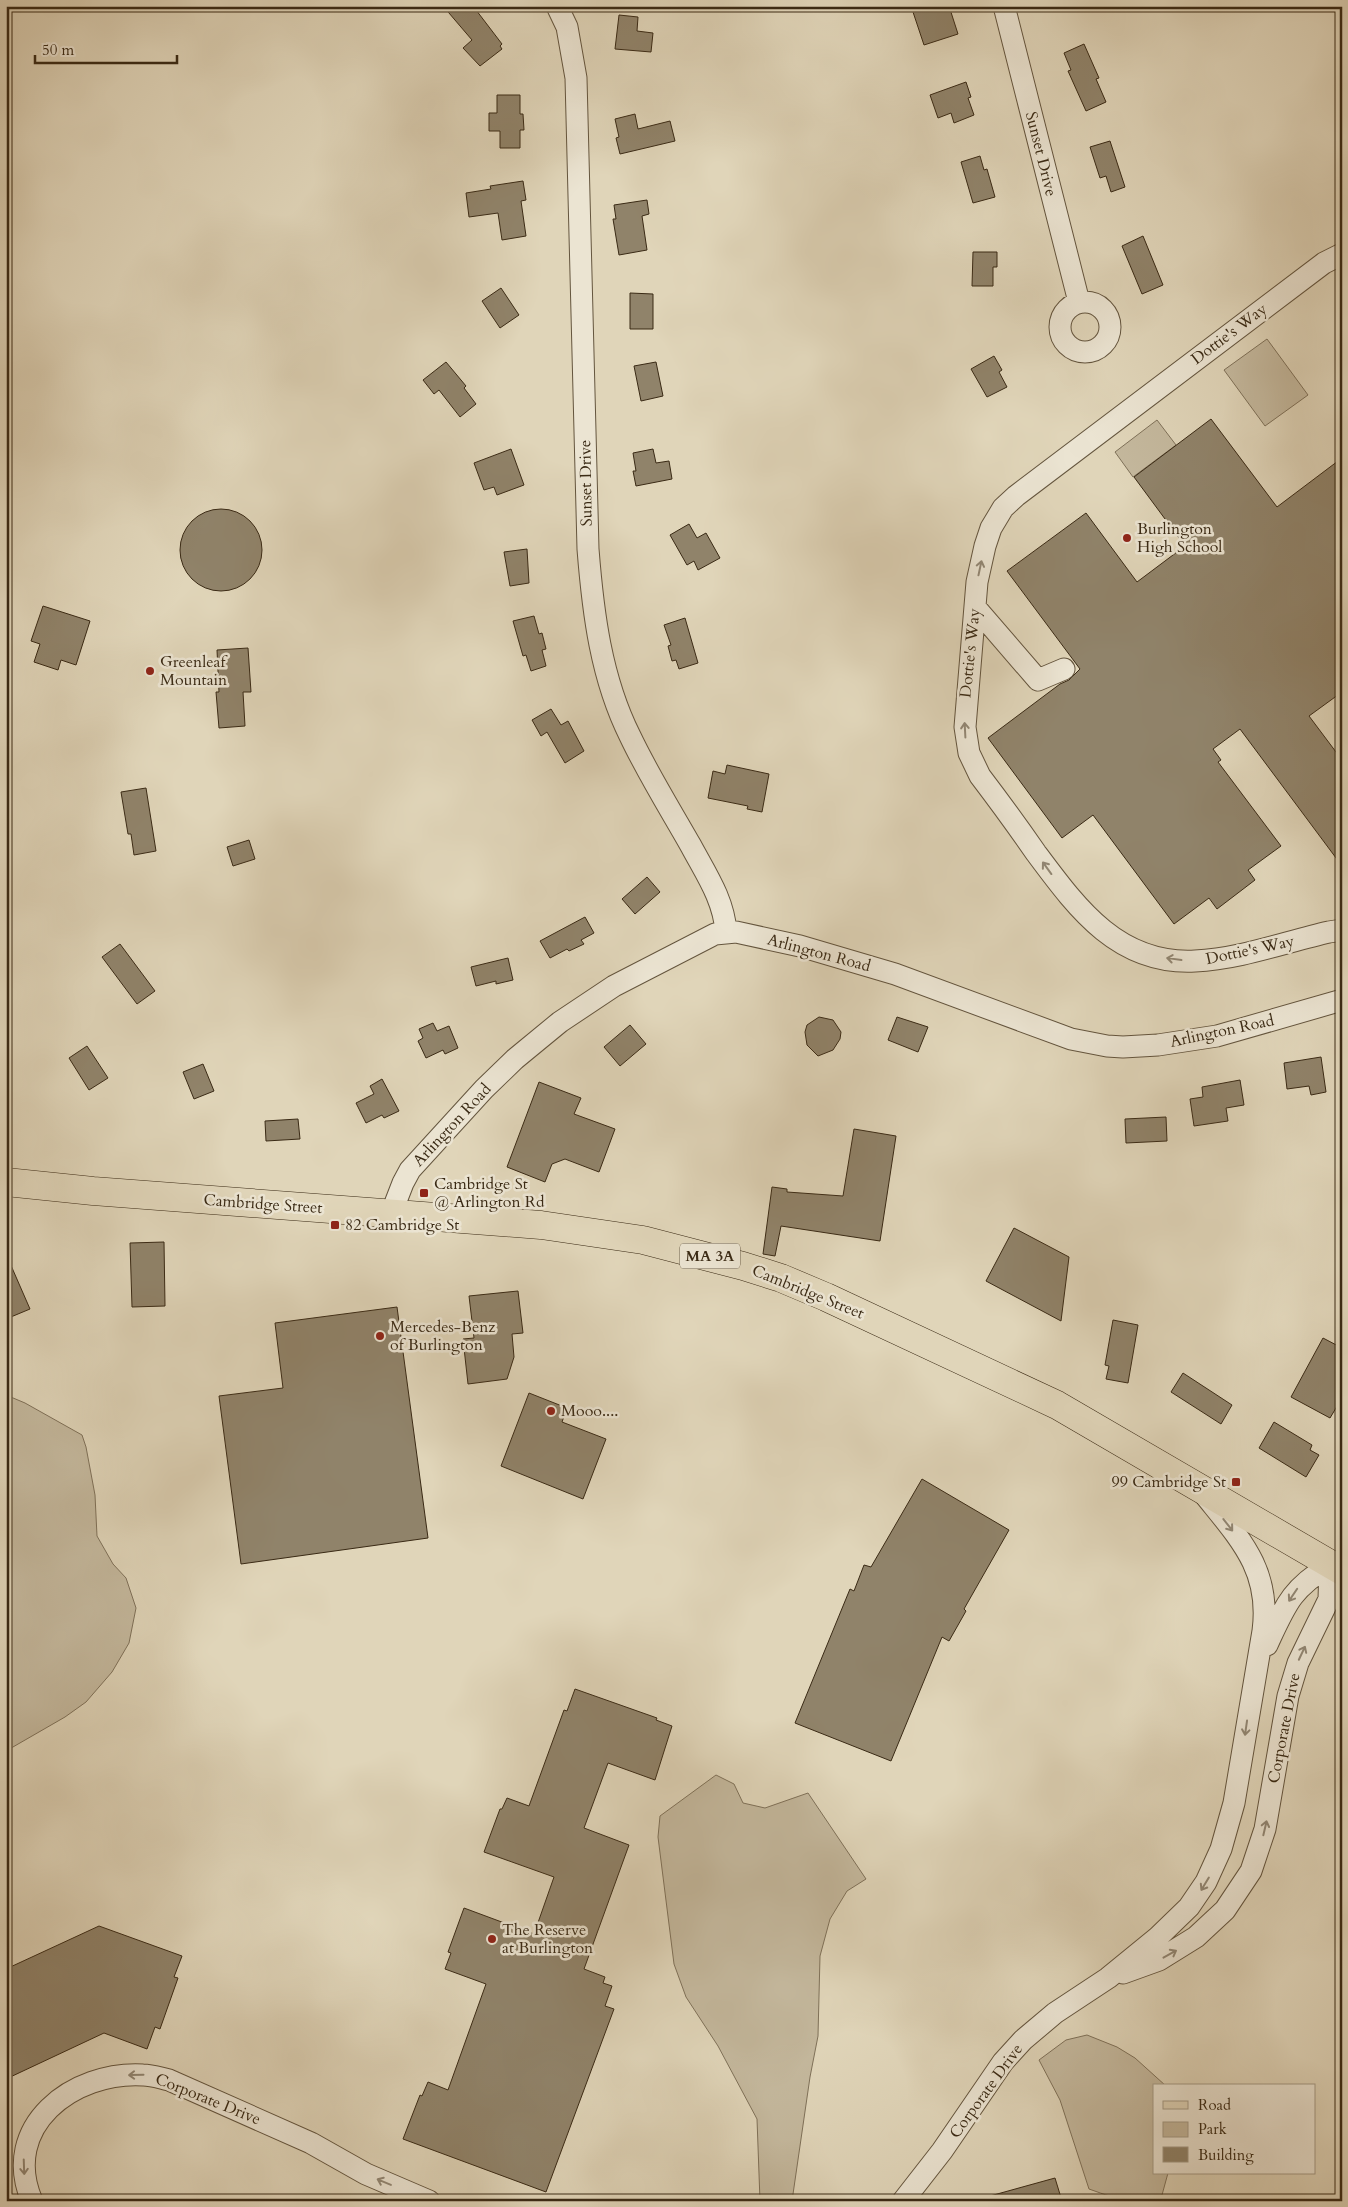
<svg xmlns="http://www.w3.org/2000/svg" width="1348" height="2207" font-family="Cardo,serif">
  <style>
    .green { fill: #c4b89d; stroke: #7f7159 }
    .building { fill: #90836a; stroke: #3a2a15 }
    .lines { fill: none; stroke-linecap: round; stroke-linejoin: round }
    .minor-casing { stroke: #64553e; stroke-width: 23 }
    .major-casing { stroke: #3a2a15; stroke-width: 29 }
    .minor { stroke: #ebe4d2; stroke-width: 21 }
    .major { stroke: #e0d5b9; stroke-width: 28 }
    .oneway { stroke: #928774 }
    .poi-dot { fill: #8f2418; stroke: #ebe4d2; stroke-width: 2 }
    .labels { text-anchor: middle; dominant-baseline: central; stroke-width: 5; stroke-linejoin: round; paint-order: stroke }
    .shield { fill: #ebe4d2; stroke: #6f624e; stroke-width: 1 }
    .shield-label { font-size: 15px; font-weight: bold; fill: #3a2a15 }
    .street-label { font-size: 16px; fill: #3a2a15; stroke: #ebe4d2 }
    .poi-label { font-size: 16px; fill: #3a2a15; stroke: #ebe4d2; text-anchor: start }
  </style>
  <rect width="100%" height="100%" fill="#e0d5b9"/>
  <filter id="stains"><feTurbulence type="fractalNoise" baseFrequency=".004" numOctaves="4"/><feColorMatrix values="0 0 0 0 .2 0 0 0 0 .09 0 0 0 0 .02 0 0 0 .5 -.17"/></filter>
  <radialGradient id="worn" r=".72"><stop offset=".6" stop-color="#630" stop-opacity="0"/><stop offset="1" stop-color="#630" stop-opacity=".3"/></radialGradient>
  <!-- green -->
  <path class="green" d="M1267 339 1308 395 1265 426 1224 370Z
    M1157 420 1176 445 1133 477 1115 452Z
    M6 1395 25 1403 82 1435 86 1447 95 1495 97 1536 113 1564 126 1578 136 1608 129 1643 112 1672 86 1702 65 1717 6 1751Z
    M716 1775 734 1784 743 1803 765 1808 808 1793 866 1879 847 1891 830 1919 820 1956 818 2036 810 2077 792 2201H760L757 2119 718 2046 686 1997 674 1964 658 1837 660 1816Z
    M1087 2035 1117 2047 1135 2058 1166 2086H1154V2173H1168L1162 2195C1127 2203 1123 2201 1089 2189L1060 2100 1039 2060 1066 2040Z"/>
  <!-- building -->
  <path class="building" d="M443 6H473L502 44 500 46 502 49 480 66 463 48 472 40Z
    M911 6H949L958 34 924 45Z
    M619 15 638 17 637 31 653 33 651 52 615 49Z
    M1084 44 1099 78 1096 79 1106 102 1086 111 1068 71 1071 70 1064 53Z
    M966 82 971 97 968 98 974 115 954 123 951 113 938 118 930 95Z
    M497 95H520V114H523L524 130H520V148H500V131H489V113H497Z
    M635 114 638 129 670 121 675 141 620 154 616 138 619 137 615 119Z
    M1110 141 1125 187 1111 192 1106 176 1100 178 1090 147Z
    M980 156 984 170 987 169 995 197 973 203 961 162Z
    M523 181 526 200 521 201 526 236 502 240 498 213 469 217 466 193 491 189 490 186Z
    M647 200 649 214 642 216 647 250 619 255 613 219H616L614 205Z
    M1143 236 1163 285 1142 294 1122 246Z
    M973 252H997V267H993V286H972Z
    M501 288 519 315 500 328 482 301Z
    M630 293 653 294V329H630Z
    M994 356 1002 370 999 372 1007 387 987 397 971 369Z
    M446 362 466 386 464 388 476 404 460 417 439 390 434 394 423 380Z
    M656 362 663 396 641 401 634 366Z
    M1211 419 1277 507 1342 458V692L1309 716 1342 760V866L1240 729 1213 749 1221 760 1218 762 1281 846 1248 870 1255 880 1217 909 1209 898 1174 924 1093 815 1062 838 988 738 1060 684 1069 680 1080 669 1007 571 1086 513 1137 582 1185 546 1134 477Z
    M511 449 524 485 497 495 494 487 484 490 474 463Z
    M653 449 656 463 669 461 672 479 636 486 633 471H636L633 453Z
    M180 550a41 41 0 1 1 82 0a41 41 0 1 1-82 0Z
    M689 524 697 538 706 533 720 558 698 570 694 561 687 565 670 535Z
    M527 549 529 583 510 586 504 552Z
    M43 606 90 621 76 665 61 660 58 670 34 662 40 644 31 641Z
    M534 616 539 634 542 633 546 649 542 650 546 666 531 671 526 655 523 656 513 621Z
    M685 618 698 663 679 669 676 660 672 661 668 646 671 645 664 625Z
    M248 648 251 692H243L245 726 219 728 216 692H219L217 650Z
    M551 709 561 725 568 721 584 751 565 763 547 732 541 736 532 720Z
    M727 765 769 774 762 812 747 809 748 806 708 798 713 771 725 774Z
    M146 788 156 851 134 855 131 834H128L121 792Z
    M249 840 255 859 233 866 227 847Z
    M647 877 660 892 635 914 622 899Z
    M585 917 594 933 581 940 584 944 569 951 567 949 550 958 540 941Z
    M120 944 155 991 137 1004 102 957Z
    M508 958 513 980 496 984V981L476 986 471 967Z
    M819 1017 833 1020 841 1032 840 1039 833 1050 818 1056 807 1045 805 1032 807 1025Z
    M897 1017 928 1027 918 1052 888 1040Z
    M433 1023 437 1031 449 1026 458 1048 445 1054 443 1050 426 1058 418 1041 423 1038 419 1029Z
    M630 1025 646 1044 620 1066 604 1047Z
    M87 1046 108 1078 89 1090 69 1058Z
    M1321 1057 1326 1092 1311 1095 1309 1086 1287 1089 1284 1063Z
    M203 1064 214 1091 194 1099 183 1072Z
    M382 1079 399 1111 384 1118 382 1115 366 1123 356 1103 374 1094 370 1086Z
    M1240 1080 1244 1105 1226 1108 1228 1121 1194 1126 1190 1099 1203 1097 1202 1087Z
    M539 1082 581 1098 574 1114 615 1129 599 1172 565 1159 552 1164 545 1182 507 1167Z
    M1166 1117 1167 1141 1126 1143 1125 1119Z
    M298 1119 300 1139 266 1141 265 1121Z
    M854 1129 896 1136 880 1241 781 1226 775 1256 763 1254 772 1187 787 1189V1192L843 1196Z
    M1014 1228 1069 1257 1061 1321 986 1281Z
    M164 1242 165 1306 132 1307 130 1243Z
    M6 1254 30 1309 6 1319Z
    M518 1291 523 1333 512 1334 514 1357 507 1379 468 1384 463 1339 474 1338 469 1296Z
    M397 1307 428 1538 241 1564 219 1396 283 1388 275 1323Z
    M1113 1320 1138 1325 1128 1383 1106 1379 1109 1366 1105 1365Z
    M1323 1338 1342 1348V1398L1330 1418 1291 1397Z
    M1183 1373 1232 1405 1221 1424 1171 1392Z
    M529 1393 567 1408 562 1422 606 1439 583 1499 501 1466Z
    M1274 1422 1312 1445 1310 1450 1319 1455 1306 1477 1259 1448Z
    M922 1479 1009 1530 964 1609 966 1611 949 1641 942 1637 891 1761 795 1723 850 1589 854 1591 864 1565 871 1567Z
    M575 1689 657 1718 656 1720 672 1726 655 1780 608 1763 584 1828 629 1845 584 1969 605 1977 603 1983 612 1986 605 2006 614 2009 546 2192 403 2139 420 2095 422 2096 428 2082 448 2090 486 1984 445 1969 451 1953 448 1952 464 1908 534 1934 554 1877 484 1852 500 1809H502L507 1798 529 1806 564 1710 567 1711Z
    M99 1926 182 1956 174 1977 178 1978 160 2029 155 2027 147 2049 104 2033 6 2079V1969Z
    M1055 2178 1062 2201H991L990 2196Z"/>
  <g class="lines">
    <defs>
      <path id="minor" d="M557 6 567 27 576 78 588 549C593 613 601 678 630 736 648 774 670 809 691 846 706 874 724 900 726 932
        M1004 6 1079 302
        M1342 254 1324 263 1016 496 1003 508 991 528 985 546 977 582 965 727 969 753 980 776C999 801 1018 827 1036 853 1077 908 1118 965 1195 961 1240 959 1285 942 1329 932L1342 930
        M1060 327a25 25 0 1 1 50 0a25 25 0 1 1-50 0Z
        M975 607 1038 680 1064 669
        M391 1214 403 1183 410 1170 484 1089 515 1059 560 1022 614 986 715 934 736 932 800 946 895 974 1071 1039 1107 1046 1123 1047 1158 1045 1217 1036 1342 1000
        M1267 1645C1286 1604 1291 1589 1330 1565
        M1123 1973 1159 1960 1196 1937 1225 1910 1251 1871 1265 1829 1288 1696 1298 1663 1329 1599 1330 1565
        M32 2201C0 2126 73 2071 143 2075 152 2075 160 2078 169 2080L311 2143 366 2174 429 2201
        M903 2201 942 2151 1003 2062 1023 2040 1055 2013 1108 1978 1157 1938 1189 1907 1206 1882 1221 1849 1234 1803 1263 1631C1271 1570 1240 1539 1204 1494"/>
      <path id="major" d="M6 1182 93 1191 541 1225 643 1240 743 1266 781 1278 826 1297 1057 1405 1342 1571"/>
    </defs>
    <!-- minor casing -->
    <use href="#minor" class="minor-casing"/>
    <!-- major casing -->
    <use href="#major" class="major-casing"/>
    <!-- minor -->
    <use href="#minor" class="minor"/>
    <!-- major -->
    <use href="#major" class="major"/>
  </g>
  <!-- one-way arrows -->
  <defs><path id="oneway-shaft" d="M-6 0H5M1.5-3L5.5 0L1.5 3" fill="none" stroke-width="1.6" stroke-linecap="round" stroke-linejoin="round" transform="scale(1.25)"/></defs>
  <g class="oneway">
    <use href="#oneway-shaft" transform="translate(980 568) rotate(-78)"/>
    <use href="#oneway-shaft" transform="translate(965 730) rotate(-93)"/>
    <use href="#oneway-shaft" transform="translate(1047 868) rotate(-126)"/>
    <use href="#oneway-shaft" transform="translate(1174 959) rotate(-172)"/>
    <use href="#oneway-shaft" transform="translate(1228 1525) rotate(52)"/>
    <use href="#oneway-shaft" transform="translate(1293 1595) rotate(124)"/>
    <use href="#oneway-shaft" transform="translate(1302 1653) rotate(-65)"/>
    <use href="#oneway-shaft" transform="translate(1246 1728) rotate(98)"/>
    <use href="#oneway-shaft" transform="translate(1265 1828) rotate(-77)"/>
    <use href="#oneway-shaft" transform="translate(1205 1884) rotate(121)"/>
    <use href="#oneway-shaft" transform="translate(1170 1954) rotate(-29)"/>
    <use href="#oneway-shaft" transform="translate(136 2075) rotate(179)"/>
    <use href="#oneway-shaft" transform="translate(24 2167) rotate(88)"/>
    <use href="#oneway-shaft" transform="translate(384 2182) rotate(-157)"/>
  </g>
  <!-- markers -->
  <g class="poi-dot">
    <circle cx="1127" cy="538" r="5"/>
    <circle cx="150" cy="671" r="5"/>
    <rect x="419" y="1188" width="10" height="10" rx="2.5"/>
    <rect x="330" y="1220" width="10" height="10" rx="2.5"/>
    <circle cx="380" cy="1336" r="5"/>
    <circle cx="551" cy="1411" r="5"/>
    <rect x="1231" y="1477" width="10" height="10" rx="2.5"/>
    <circle cx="492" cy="1939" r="5"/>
  </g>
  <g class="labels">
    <!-- shield labels -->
    <rect class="shield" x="680" y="1243.5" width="60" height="25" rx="4"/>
    <g class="shield-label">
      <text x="710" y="1256">MA 3A</text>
    </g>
    <!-- street labels -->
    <g class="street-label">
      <text transform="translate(1041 154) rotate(76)">Sunset Drive</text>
      <text transform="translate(1229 334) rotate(-37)">Dottie's Way</text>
      <text transform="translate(586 483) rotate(-91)">Sunset Drive</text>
      <text transform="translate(970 653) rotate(-84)">Dottie's Way</text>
      <text transform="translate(1250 950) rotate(-12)">Dottie's Way</text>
      <text transform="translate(819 953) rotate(15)">Arlington Road</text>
      <text transform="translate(1222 1031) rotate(-12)">Arlington Road</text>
      <text transform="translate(452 1125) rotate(-47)">Arlington Road</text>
      <text transform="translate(263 1204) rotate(4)">Cambridge Street</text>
      <text transform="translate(808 1292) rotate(22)">Cambridge Street</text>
      <text transform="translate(1284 1728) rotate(-79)">Corporate Drive</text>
      <text transform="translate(986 2091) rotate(-54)">Corporate Drive</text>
      <text transform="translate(208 2099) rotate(22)">Corporate Drive</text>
    </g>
    <!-- poi labels -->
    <g class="poi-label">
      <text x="1137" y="529">Burlington<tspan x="1137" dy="18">High School</tspan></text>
      <text x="160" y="662">Greenleaf<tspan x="160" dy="18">Mountain</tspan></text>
      <text x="434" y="1184">Cambridge St<tspan x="434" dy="18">@ Arlington Rd</tspan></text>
      <text x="345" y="1225">82 Cambridge St</text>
      <text x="390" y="1327">Mercedes-Benz<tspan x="390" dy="18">of Burlington</tspan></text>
      <text x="561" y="1411">Mooo....</text>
      <text x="1226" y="1482" text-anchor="end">99 Cambridge St</text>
      <text x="502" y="1930">The Reserve<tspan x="502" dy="18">at Burlington</tspan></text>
    </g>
  </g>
  <!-- margin -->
  <rect width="1348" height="2207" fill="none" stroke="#e0d5b9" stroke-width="25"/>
  <rect x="8" y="8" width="1333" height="2192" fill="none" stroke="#3a2a15" stroke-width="2.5"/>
  <rect x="12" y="12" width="1323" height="2182" fill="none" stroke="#3a2a15"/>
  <!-- legend -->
  <rect x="1153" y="2084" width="162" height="90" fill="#ebe4d2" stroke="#a49a86"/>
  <rect x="1163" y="2101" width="25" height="8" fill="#e0d5b9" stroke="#a49a86"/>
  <text x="1198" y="2110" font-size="15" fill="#3a2a15">Road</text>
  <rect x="1163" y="2122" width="25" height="15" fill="#c4b89d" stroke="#a49a86"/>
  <text x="1198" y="2134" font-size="15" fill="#3a2a15">Park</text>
  <rect x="1163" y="2147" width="25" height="15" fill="#90836a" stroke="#a49a86"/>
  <text x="1198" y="2160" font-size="15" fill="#3a2a15">Building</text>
  <!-- scale -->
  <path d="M35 55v8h142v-8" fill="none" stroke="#3a2a15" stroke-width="2.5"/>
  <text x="42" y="55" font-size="15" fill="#3a2a15" stroke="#ebe4d2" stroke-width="4" paint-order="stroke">50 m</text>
  <rect width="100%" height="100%" filter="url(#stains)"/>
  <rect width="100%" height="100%" fill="url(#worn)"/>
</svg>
